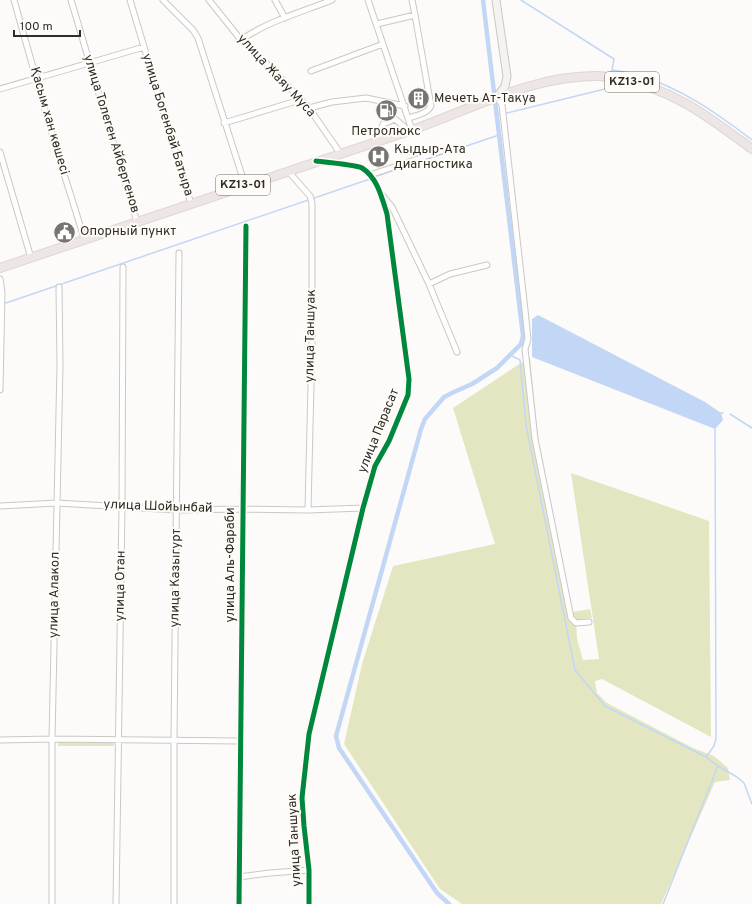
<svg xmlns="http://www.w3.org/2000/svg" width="752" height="904" font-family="Overpass,sans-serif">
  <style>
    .green { fill: #e4e6c1 }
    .water { fill: #c2d7f6 }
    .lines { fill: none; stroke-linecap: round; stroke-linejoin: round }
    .stream { stroke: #c2d7f6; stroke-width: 1.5 }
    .canal { stroke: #c2d7f6; stroke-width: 4.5 }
    .street-casing { stroke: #cac8c5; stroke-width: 7 }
    .secondary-casing { stroke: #cac8c5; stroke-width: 9 }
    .primary-casing { stroke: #d9d7d6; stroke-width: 10 }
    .street { stroke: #fffefe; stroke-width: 5 }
    .secondary { stroke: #f5f2f0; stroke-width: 7 }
    .primary { stroke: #ede6e4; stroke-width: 8 }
    .cycleway-casing { stroke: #fffbf7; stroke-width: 8 }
    .cycleway { stroke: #00873e; stroke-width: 5 }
    .labels { text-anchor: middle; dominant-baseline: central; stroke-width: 4; stroke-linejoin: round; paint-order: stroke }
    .shield { fill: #fffbf7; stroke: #6e6a66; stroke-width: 1 }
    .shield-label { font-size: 12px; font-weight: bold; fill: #302c28 }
    .street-label { font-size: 13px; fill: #302c28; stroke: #fffbf7 }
    .poi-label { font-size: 13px; fill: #302c28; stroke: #fffbf7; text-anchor: start }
  </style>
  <rect width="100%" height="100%" fill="#fdfbf9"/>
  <!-- green -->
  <path class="green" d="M530 357 538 437 572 608 573 612 590 609 592 618 576 620 577 639 583 660 599 659 571 473 709 521 711 737 602 679 595 681 597 693 607 703 693 748 714 756 728 768 730 780 715 782 661 904H462L440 889 344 744 362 664 393 566 495 544 453 408Z
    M58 736 113 737 114 746H58Z"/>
  <!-- water -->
  <path class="water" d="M538 315 705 402 721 413 723 420 715 429 532 357V319Z"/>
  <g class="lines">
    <!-- stream -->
    <path class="stream" d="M521 0 614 59 612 70 610 74
      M612 70C620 71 629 72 636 75 679 86 718 114 752 140
      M507 113 609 88 610 85
      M496 115 500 114
      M374 177 499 135
      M3 304 370 179
      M510 355 520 360 526 425 575 670 605 706 706 757 718 766 737 777 744 783 752 804
      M721 413H723
      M730 414 752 428
      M706 757 714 746 716 739 715 429
      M663 904 718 766"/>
    <!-- canal -->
    <path class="canal" d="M449 904 437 893 339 748 336 736 421 429 425 419 444 397 454 392 472 384 497 368 521 344 523 336 483 0"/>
    <defs>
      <path id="street" d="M14 0 54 142 85 241
        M71 0 137 222
        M130 0 191 204
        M163 0 193 30 198 38 245 185
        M209 0 241 40 269 66 309 108 340 153
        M275 0 285 18
        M368 0 412 130
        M412 0 415 15
        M377 24 415 15 431 106C427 114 417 115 409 118
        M241 40C268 21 302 12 332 0
        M311 71 383 44
        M0 89 144 47
        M497 97 502 105 525 310 528 339 525 349 535 439 571 618 576 623 589 622
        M309 108 332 102 366 98 405 106
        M224 123 300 100
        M378 141 383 124 395 119 409 131
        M0 152 31 258
        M288 171 310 196 312 203V342L308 510
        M370 175 441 151
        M382 195 392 207 429 284 457 352
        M0 279 2 292 0 390
        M429 284 450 274 487 265
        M0 506 57 503 176 510 242 509 308 510 363 508
        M0 740 52 739 240 741
        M239 877 270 873 309 870
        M52 904V739L60 365 59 287
        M116 904 122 507 123 267
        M174 904V740L179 253
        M239 904 246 226
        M309 904V870L304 826 302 798 309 734 363 508 375 466 389 441 408 395 409 379 387 214C382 200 376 175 362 168 356 165 329 163 321 162"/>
      <path id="secondary" d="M496 0 507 76 505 86 497 97"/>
      <path id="primary" d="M0 268C137 223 273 176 409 131 471 110 531 75 598 76 605 76 612 78 618 79 672 88 709 117 752 149"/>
    </defs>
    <!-- street casing -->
    <use href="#street" class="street-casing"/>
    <!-- secondary casing -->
    <use href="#secondary" class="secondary-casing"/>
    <!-- primary casing -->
    <use href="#primary" class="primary-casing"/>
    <!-- street -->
    <use href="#street" class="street"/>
    <!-- secondary -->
    <use href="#secondary" class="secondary"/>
    <!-- primary -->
    <use href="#primary" class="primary"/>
    <defs>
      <path id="cycleway" d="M239 904 246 226
        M309 904V870L304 826 302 798 309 734 363 508 375 466 389 441 408 395 409 379 387 214C382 198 377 177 362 168 357 165 325 162 316 161"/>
    </defs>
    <!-- cycleway casing -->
    <use href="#cycleway" class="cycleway-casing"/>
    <!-- cycleway -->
    <use href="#cycleway" class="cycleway"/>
  </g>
  <!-- icons -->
  <defs>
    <symbol id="building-disc" viewBox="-11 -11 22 22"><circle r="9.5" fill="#787471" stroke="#fffbf7"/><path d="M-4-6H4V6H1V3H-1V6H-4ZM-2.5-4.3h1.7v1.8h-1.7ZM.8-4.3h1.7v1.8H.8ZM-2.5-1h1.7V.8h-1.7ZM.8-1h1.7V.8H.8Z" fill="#fff"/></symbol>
    <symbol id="fuel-disc" viewBox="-11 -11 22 22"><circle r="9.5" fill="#787471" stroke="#fffbf7"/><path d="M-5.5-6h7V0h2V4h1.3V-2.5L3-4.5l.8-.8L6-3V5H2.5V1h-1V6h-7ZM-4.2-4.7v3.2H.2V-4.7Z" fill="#fff"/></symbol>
    <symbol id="hospital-disc" viewBox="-11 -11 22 22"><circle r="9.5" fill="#787471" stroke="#fffbf7"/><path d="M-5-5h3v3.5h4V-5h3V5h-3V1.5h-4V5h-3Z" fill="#fff"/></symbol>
    <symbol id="civic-disc" viewBox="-11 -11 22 22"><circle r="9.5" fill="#787471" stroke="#fffbf7"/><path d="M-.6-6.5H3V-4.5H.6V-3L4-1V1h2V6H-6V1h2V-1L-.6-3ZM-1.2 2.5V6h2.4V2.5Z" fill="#fff"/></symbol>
  </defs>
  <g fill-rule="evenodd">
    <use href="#building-disc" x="406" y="86" width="25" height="25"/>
    <use href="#fuel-disc" x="374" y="98" width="25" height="25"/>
    <use href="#hospital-disc" x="366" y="144" width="25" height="25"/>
    <use href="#civic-disc" x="52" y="220" width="25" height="25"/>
  </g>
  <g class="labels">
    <!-- shield labels -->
    <g class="shield">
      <rect x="605" y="72" width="54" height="20" rx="3"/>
      <rect x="216" y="175" width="54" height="20" rx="3"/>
    </g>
    <g class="shield-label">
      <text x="632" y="82">KZ13-01</text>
      <text x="243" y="185">KZ13-01</text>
    </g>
    <!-- street labels -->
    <g class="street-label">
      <text transform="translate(276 76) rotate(47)">улица Жаяу Муса</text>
      <text transform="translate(49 121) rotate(74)">Қасым хан көшесі</text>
      <text transform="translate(167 125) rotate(73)">улица Богенбай Батыра</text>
      <text transform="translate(111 134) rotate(73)">улица Толеген Айбергенов</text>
      <text transform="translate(311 336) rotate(-89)">улица Таншуак</text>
      <text transform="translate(379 431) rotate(-68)">улица Парасат</text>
      <text transform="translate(158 507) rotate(2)">улица Шойынбай</text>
      <text transform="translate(231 565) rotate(-90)">улица Аль-Фараби</text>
      <text transform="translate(176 578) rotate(-89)">улица Казыгурт</text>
      <text transform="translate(121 586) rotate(-89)">улица Отан</text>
      <text transform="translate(55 595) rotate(-89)">улица Алакол</text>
      <text transform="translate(295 840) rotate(-93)">улица Таншуак</text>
    </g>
    <!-- poi labels -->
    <g class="poi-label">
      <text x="434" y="99">Мечеть Ат-Такуа</text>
      <text x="386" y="132" text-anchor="middle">Петролюкс</text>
      <text x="394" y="150">Кыдыр-Ата<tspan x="394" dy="15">диагностика</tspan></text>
      <text x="80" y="232">Опорный пункт</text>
    </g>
  </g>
  <!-- scale -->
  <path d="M14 30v6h66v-6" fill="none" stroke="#302c28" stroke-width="2"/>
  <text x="20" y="30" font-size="12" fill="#302c28" stroke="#fffbf7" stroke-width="3" paint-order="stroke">100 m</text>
</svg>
